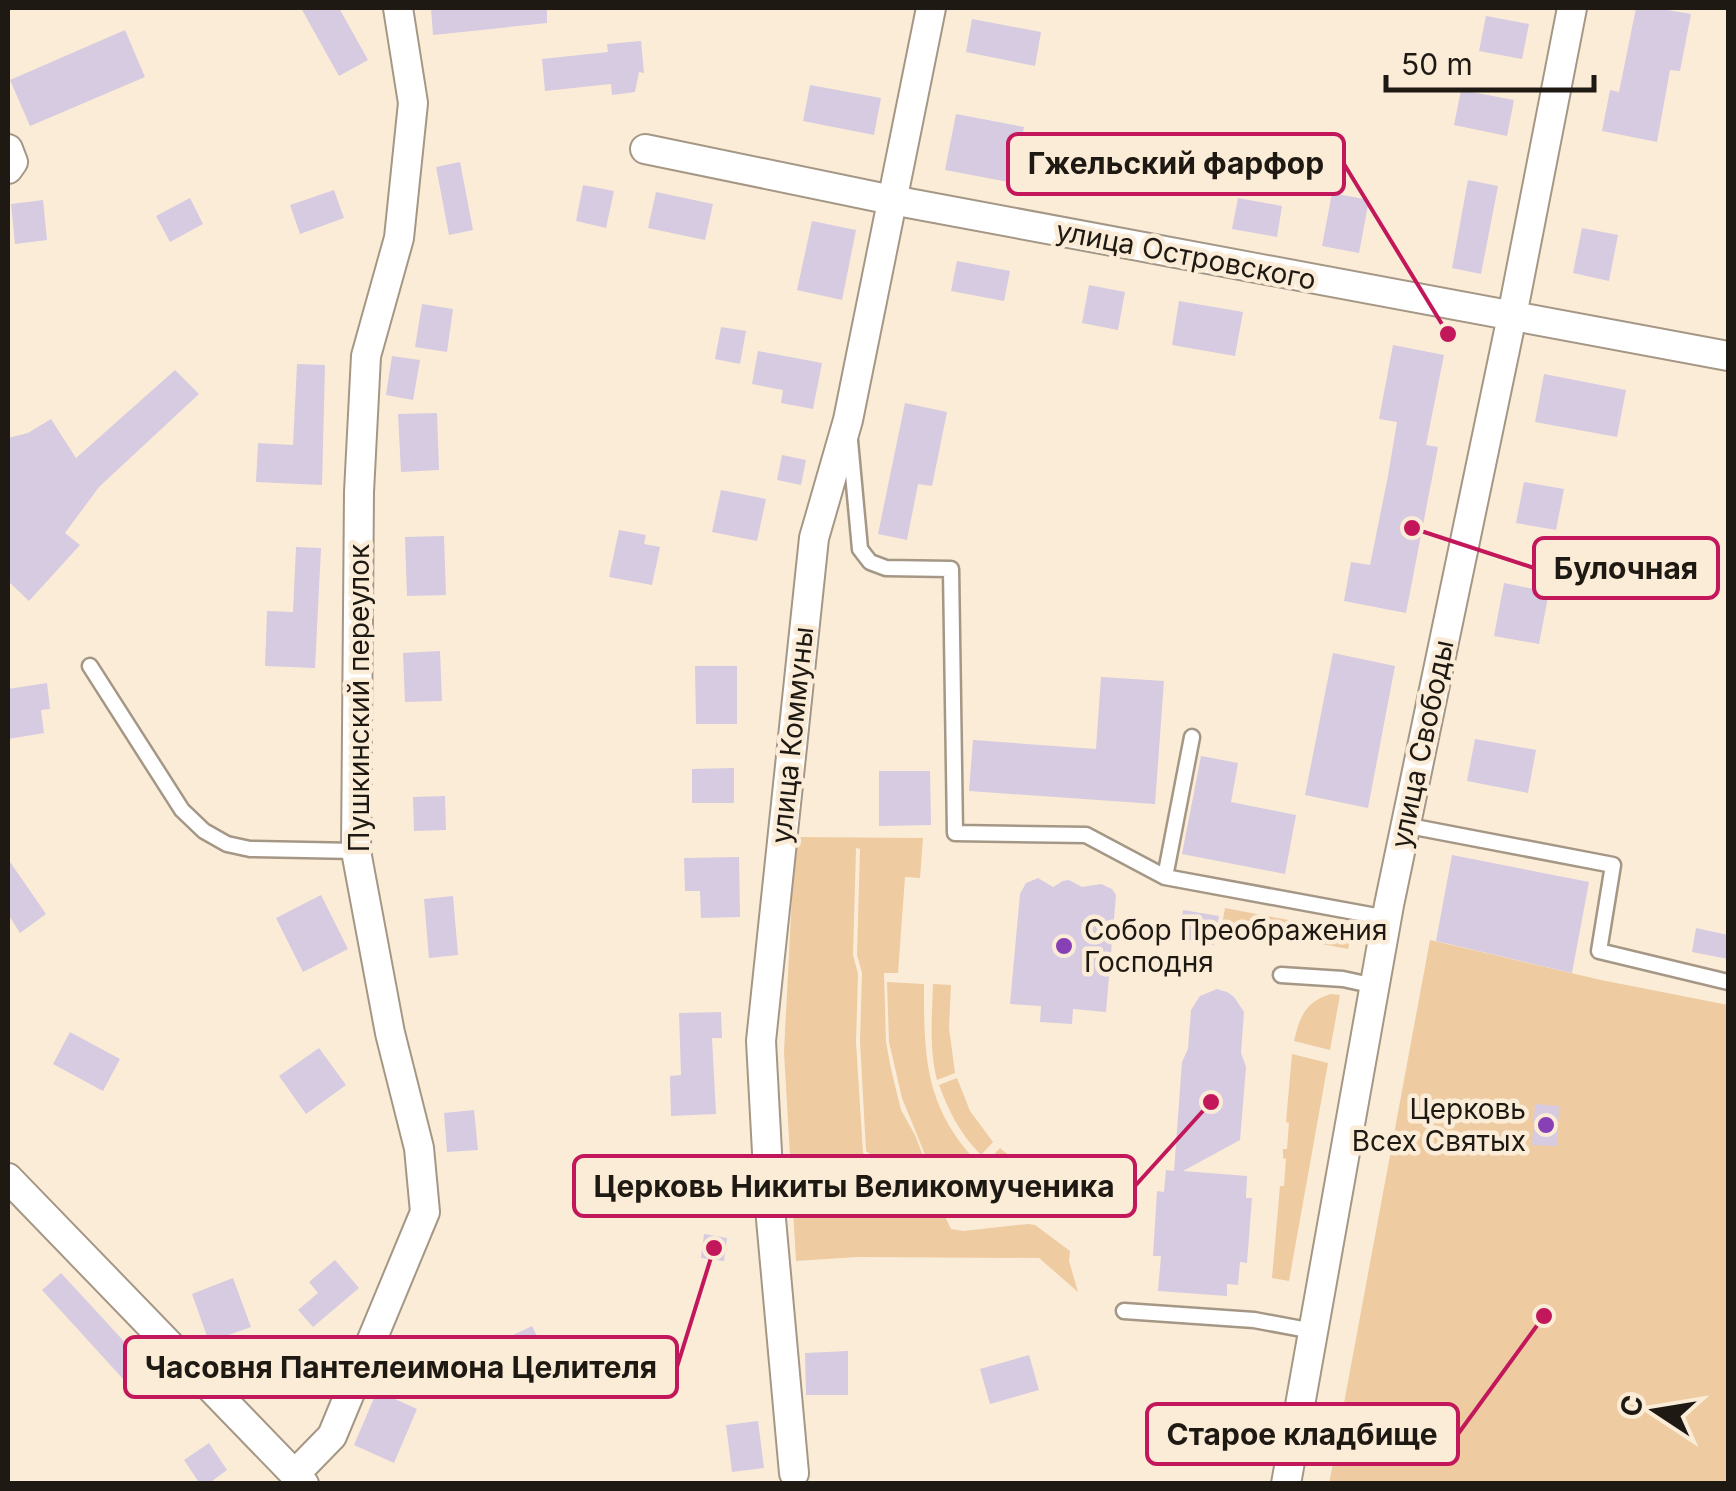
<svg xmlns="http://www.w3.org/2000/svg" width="1736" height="1491" font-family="Inter,sans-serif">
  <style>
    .green { fill: #eecba1 }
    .building { fill: #d6cbe0 }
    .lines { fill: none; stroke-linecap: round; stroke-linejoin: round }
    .service-casing { stroke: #a59785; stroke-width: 19 }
    .minor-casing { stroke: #a59785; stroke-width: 32 }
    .service { stroke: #fff; stroke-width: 14 }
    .minor { stroke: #fff; stroke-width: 28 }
    .poi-dot { fill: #8841b4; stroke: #fbecd8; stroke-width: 4 }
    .labels { text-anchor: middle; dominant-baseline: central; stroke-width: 9; stroke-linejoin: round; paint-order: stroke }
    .street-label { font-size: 28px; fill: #1e1912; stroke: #fbecd8 }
    .poi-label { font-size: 28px; fill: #1e1912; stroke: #fbecd8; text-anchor: start }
    .leader { fill: none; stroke: #c2185b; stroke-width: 4 }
    .callout-dot { fill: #c2185b; stroke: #fbecd8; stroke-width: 4 }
    .callout { fill: #fbecd8; stroke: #c2185b; stroke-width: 4 }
    .callout-label { font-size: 30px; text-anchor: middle; font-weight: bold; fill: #1e1912 }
  </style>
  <rect width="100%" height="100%" fill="#fbecd8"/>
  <!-- green -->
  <path class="green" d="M795 837 923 838 920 878 905 877 898 973H884L886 1042 891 1069 901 1110 915 1135 938 1195 906 1181 866 1151 860 1041 862 973 857 955 860 849 856 848 853 955 858 974 856 1042 863 1153 881 1169 938 1202 951 1229 963 1231 1028 1224 1035 1225 1070 1251 1069 1261 1078 1292 1039 1258 857 1257 796 1261 784 1052Z
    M1225 908 1352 932 1348 949 1222 925Z
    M1430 940 1601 980 1728 1005V1483L1329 1484Z
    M887 982 924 984C924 1054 924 1104 974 1159L945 1196 941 1194 902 1098 889 1042Z
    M933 984 951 985 949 1028 955 1073 937 1080C929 1049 932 1016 933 984Z
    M1331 994 1340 995 1330 1050 1294 1041C1300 1016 1305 1002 1331 994Z
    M1292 1054 1328 1063 1289 1281 1272 1278 1280 1186H1284L1286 1159 1283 1158V1149H1287L1289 1123 1286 1122Z
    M957 1078 970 1111 993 1142 981 1155C961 1135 949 1112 939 1085Z
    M1000 1148C1023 1169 1049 1172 1077 1158L1088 1168C1050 1188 1024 1187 988 1161Z"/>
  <!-- building -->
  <path class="building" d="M301 8H339L368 60 339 76Z
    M431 8H547V23L433 35Z
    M1636 8H1655L1691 14 1680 71 1670 70 1657 142 1602 131 1610 90 1619 92Z
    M1486 16 1529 24 1522 59 1479 51Z
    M972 19 1041 32 1035 66 966 52Z
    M125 30 145 77 30 126 10 80Z
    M641 41 644 73 639 72 635 92 612 95 611 84 545 91 542 59 608 52 607 44Z
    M810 85 881 98 874 135 803 121Z
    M1461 90 1514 100 1507 136 1454 125Z
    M956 114 1024 127 1014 183 945 170Z
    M460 162 473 230 449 235 436 167Z
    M1468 180 1498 186 1481 274 1452 268Z
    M583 185 614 191 606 228 576 221Z
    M334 190 344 218 300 234 290 205Z
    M656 192 713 204 705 240 648 228Z
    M1332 193 1369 200 1359 253 1322 246Z
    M190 198 203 224 170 242 156 216Z
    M1238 198 1282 206 1277 237 1232 229Z
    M43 200 47 240 15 244 11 204Z
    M812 221 856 230 842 300 797 290Z
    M1582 228 1618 235 1609 281 1573 273Z
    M957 261 1010 271 1004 301 951 291Z
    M1089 285 1125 292 1118 330 1082 323Z
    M1179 301 1243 312 1235 356 1172 345Z
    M422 304 453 309 447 352 415 347Z
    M721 327 746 331 740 364 715 359Z
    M1393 345 1444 355 1426 445 1438 447 1406 613 1344 601 1351 562 1370 565 1388 476 1397 422 1379 419Z
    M758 351 822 363 813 409 781 403 783 390 752 384Z
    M392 356 420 360 413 400 386 395Z
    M297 364 325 365 322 485 256 482 258 443 293 445Z
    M175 370 199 394 99 487 65 533 80 545 29 601 8 581V438L28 433 51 419 76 458Z
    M1544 374 1626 390 1617 437 1535 422Z
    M905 403 947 412 932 486 918 484 907 540 878 534Z
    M437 413 439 470 401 472 398 414Z
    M782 455 806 460 801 485 777 480Z
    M1524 482 1564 489 1556 530 1516 523Z
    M721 490 766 499 757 541 712 532Z
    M619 530 646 535 644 544 660 547 652 585 609 577Z
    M444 536 446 595 407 596 405 537Z
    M296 547 321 548 315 668 265 666 267 611 293 612Z
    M1504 583 1549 592 1539 644 1494 636Z
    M440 651 442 701 405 702 403 653Z
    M1333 653 1395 666 1368 808 1305 795Z
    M695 666H737V724H696Z
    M1101 677 1164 681 1155 804 969 791 973 740 1096 749Z
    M47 683 50 709 41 710 44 733 8 739V689Z
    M1475 739 1536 750 1528 793 1467 781Z
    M1201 756 1238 763 1231 802 1296 815 1285 874 1182 854Z
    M734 768V803H692V769Z
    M879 771H930L931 825 879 826Z
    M445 796 446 830 414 831 413 797Z
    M1452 855 1589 882 1572 973 1436 941Z
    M739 857 740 917 701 918 700 891H685L684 858Z
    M8 859 46 914 20 933 8 914Z
    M1038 878 1053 887 1063 881 1069 880 1082 887 1101 884 1112 889 1116 895 1106 1012 1073 1009 1072 1024 1040 1022 1041 1006 1010 1004 1020 894 1026 883Z
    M321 895 348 949 303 972 276 918Z
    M453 896 458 955 429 958 424 899Z
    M1183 910 1219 916 1214 945 1178 938Z
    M1696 928 1728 935V959L1692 952Z
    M1217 989 1227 992 1234 997 1244 1012 1241 1053 1246 1067 1240 1140 1183 1171 1247 1176 1246 1198H1252L1247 1263 1240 1262 1238 1285 1227 1284V1296L1158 1291 1161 1256H1153L1157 1191 1164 1192 1166 1170 1174 1171 1182 1062 1188 1049 1191 1010 1200 996Z
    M721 1012 722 1038H712L716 1114 671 1116 670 1076 681 1075 679 1013Z
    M70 1032 120 1059 103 1091 53 1064Z
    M319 1048 346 1085 306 1114 279 1076Z
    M1535 1104 1559 1106 1557 1146 1532 1145Z
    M474 1110 478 1150 447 1152 444 1113Z
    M704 1234 727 1238 724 1261 701 1258Z
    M335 1260 359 1288 313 1327 298 1310 318 1293 309 1282Z
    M61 1273 143 1362 124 1380 42 1290Z
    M233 1278 251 1327 209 1342 192 1294Z
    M532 1326 560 1383 535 1396 507 1338Z
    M848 1351V1395H806L805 1353Z
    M1029 1355 1039 1390 990 1404 980 1369Z
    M377 1391 417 1409 394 1463 354 1445Z
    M758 1421 764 1468 732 1472 726 1425Z
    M209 1443 227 1470 208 1484H200L184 1460Z"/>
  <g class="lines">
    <defs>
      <path id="service" d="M850 441 860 549 870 562 886 568 951 569 955 833 1086 835 1165 877 1387 918
        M90 666 182 810 204 831 227 844 250 849 356 851
        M1404 825 1613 865 1599 951 1728 982
        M1165 877 1192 737
        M1281 975 1343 979 1375 986
        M1124 1311 1254 1320 1313 1331"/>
      <path id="minor" d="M8 149 13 162 8 169
        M645 149 892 200 1728 356
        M8 1178 304 1484
        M794 1473 770 1208 761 1041 814 538 848 420 931 8
        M294 1475 332 1436 425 1212 419 1148 390 1033 356 851 359 492 366 356 399 238 413 103 398 8
        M1286 1484 1389 905 1512 316 1572 8"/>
    </defs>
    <!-- service casing -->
    <use href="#service" class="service-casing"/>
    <!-- minor casing -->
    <use href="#minor" class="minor-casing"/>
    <!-- service -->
    <use href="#service" class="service"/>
    <!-- minor -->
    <use href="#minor" class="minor"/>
  </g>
  <!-- markers -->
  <g class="poi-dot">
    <circle cx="1064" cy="946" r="10"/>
    <circle cx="1546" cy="1125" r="10"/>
  </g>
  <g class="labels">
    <!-- street labels -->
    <g class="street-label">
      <text transform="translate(1186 255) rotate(11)">улица Островского</text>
      <text transform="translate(359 698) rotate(-90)">Пушкинский переулок</text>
      <text transform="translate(792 735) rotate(-84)">улица Коммуны</text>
      <text transform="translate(1422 744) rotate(-78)">улица Свободы</text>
    </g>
    <!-- poi labels -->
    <g class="poi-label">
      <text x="1084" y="930">Собор Преображения<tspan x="1084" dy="32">Господня</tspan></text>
      <text x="1526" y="1109" text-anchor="end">Церковь<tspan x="1526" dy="32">Всех Святых</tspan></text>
    </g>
  </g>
  <!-- callouts -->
  <path class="leader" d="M1448 334L1344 164M1412 528L1534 568M1211 1102L1135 1186M714 1248L677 1367M1544 1316L1458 1434"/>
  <g class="callout-dot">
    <circle cx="1448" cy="334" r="10"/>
    <circle cx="1412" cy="528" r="10"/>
    <circle cx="1211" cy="1102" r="10"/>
    <circle cx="714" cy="1248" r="10"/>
    <circle cx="1544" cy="1316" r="10"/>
  </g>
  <g class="callout">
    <rect x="1008" y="134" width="336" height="60" rx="10"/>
    <rect x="1534" y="538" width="184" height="60" rx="10"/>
    <rect x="574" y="1156" width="561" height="60" rx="10"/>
    <rect x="125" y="1337" width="552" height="60" rx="10"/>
    <rect x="1147" y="1404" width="311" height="60" rx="10"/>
  </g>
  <g class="callout-label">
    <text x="1176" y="174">Гжельский фарфор</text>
    <text x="1626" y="579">Булочная</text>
    <text x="854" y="1197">Церковь Никиты Великомученика</text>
    <text x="401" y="1378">Часовня Пантелеимона Целителя</text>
    <text x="1302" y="1445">Старое кладбище</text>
  </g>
  <!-- border -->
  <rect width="1736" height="1491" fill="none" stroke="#1e1912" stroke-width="20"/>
  <!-- north arrow -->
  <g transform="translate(1656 1411) rotate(282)" stroke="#fbecd8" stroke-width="8" paint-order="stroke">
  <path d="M0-8L18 38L0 25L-18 38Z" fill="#1e1912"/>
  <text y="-15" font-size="28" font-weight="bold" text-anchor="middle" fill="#1e1912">С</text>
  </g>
  <!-- scale -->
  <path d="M1386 75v15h208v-15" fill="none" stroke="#1e1912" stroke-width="5"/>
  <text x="1401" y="75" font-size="30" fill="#1e1912" stroke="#fbecd8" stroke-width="8" paint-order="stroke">50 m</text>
</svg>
